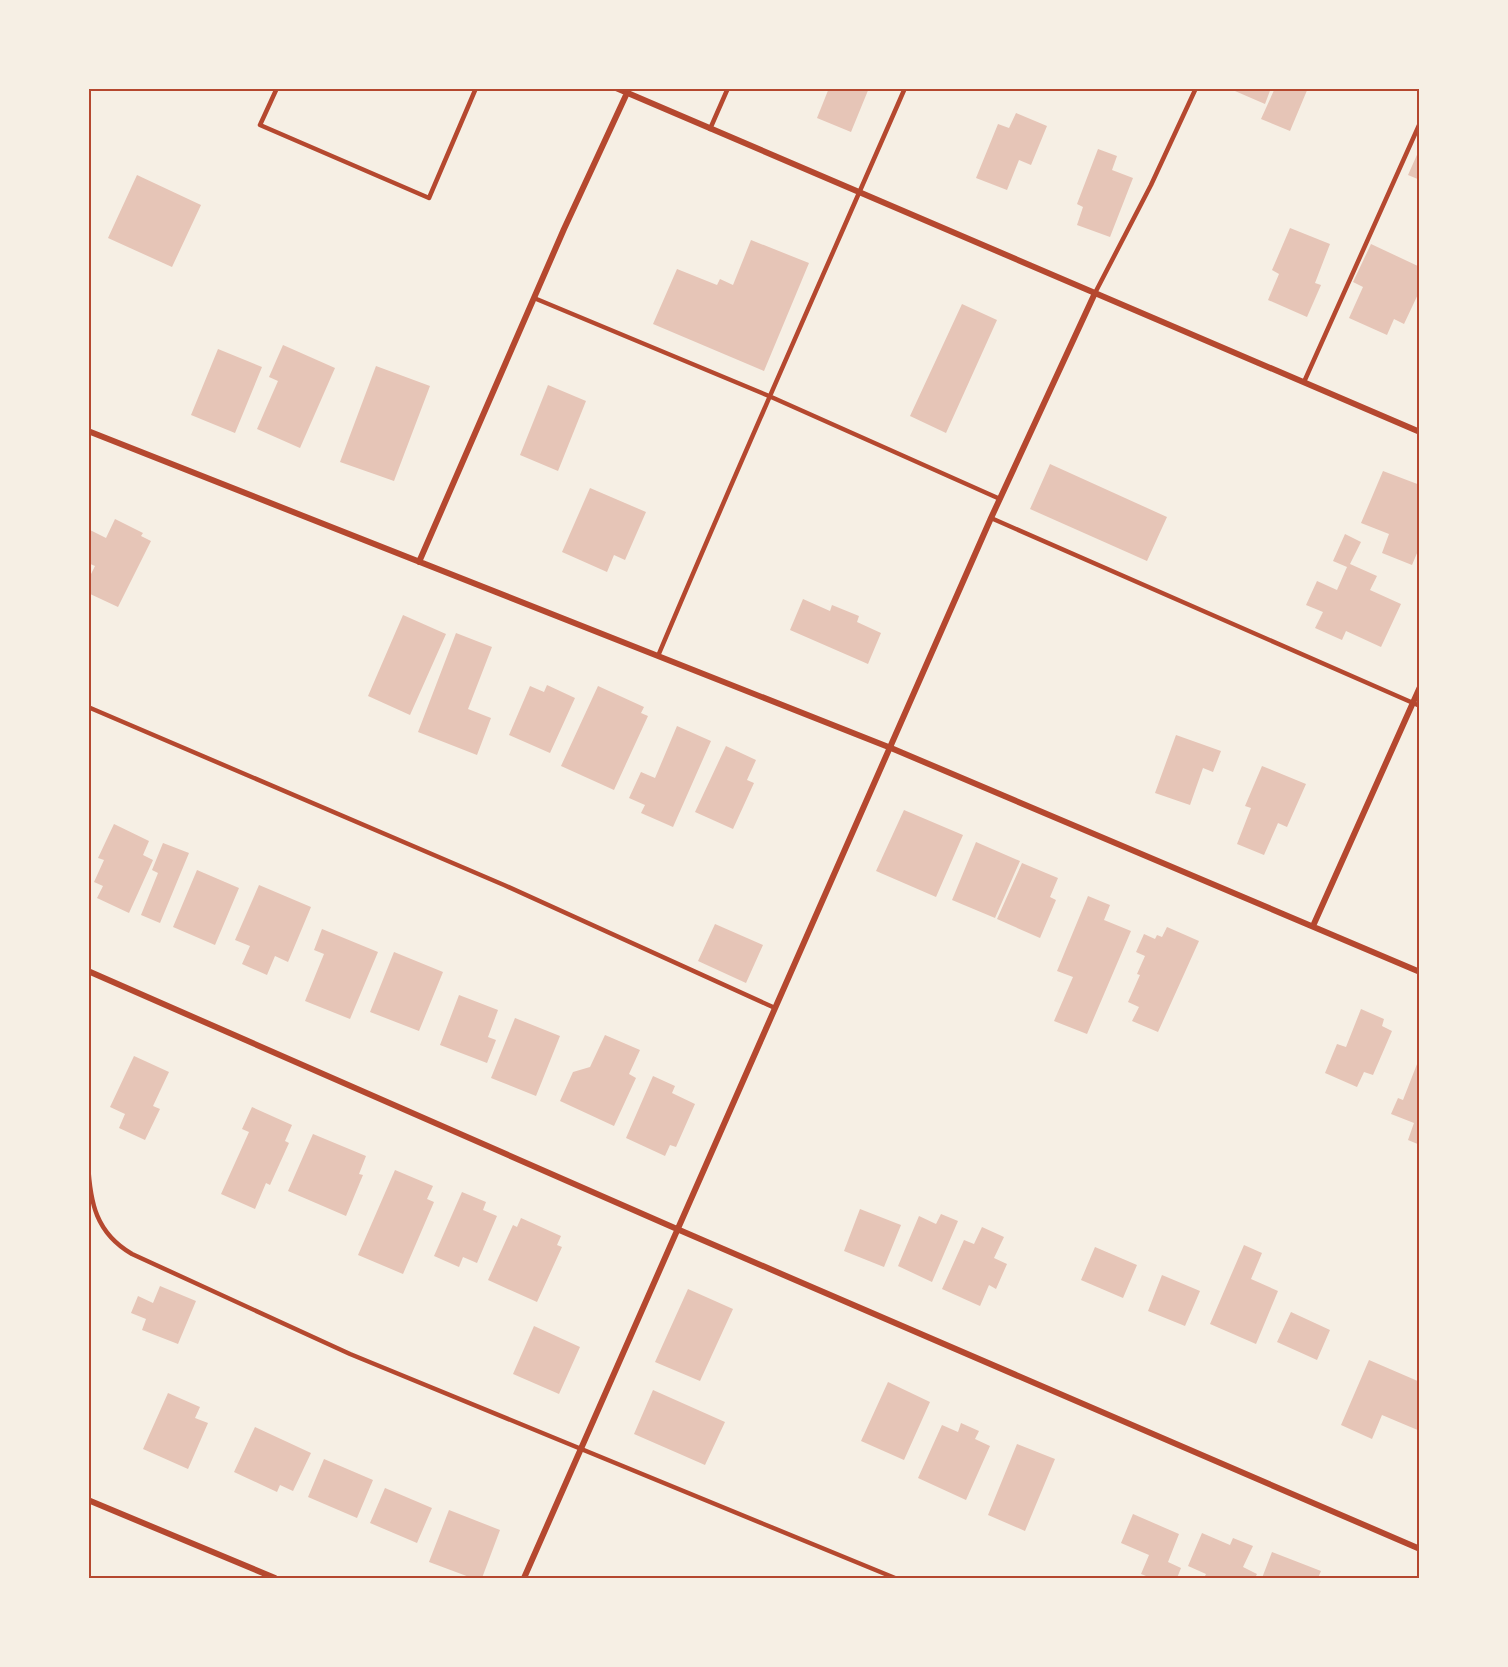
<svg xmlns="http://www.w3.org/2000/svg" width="1508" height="1667" font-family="'Noto Sans',sans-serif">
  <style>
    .building { fill: #e6c5b7 }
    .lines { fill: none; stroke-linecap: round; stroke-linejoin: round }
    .service { stroke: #b5482f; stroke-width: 4.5 }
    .minor { stroke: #b5482f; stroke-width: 6 }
    .neatline { fill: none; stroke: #b5482f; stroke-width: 2 }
  </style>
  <rect width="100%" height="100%" fill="#f6efe4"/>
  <!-- building -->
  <path class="building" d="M829 88H869L851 132 817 118Z
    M1228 88H1271L1265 104Z
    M1275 88H1308L1290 131 1261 119Z
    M1016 113 1047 126 1031 165 1019 160 1007 190 976 178 998 124 1009 128Z
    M1420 148V180L1408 175Z
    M1098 149 1117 156 1112 170 1133 178 1110 237 1077 225 1083 207 1077 204Z
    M137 175 201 205 172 267 108 238Z
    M1290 228 1330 244 1315 283 1321 285 1307 317 1268 300 1279 274 1272 270Z
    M751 240 809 263 764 371 653 324 677 269 717 285 720 279 733 285Z
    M1371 244 1420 267V290L1404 324 1394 319 1387 335 1349 318 1363 287 1353 282Z
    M962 304 997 320 946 433 910 416Z
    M283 345 335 368 300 448 257 429 278 381 269 377Z
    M218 349 262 367 235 433 191 415Z
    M376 366 430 386 394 481 340 462Z
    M548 385 586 401 558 471 520 455Z
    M1050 464 1167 517 1147 561 1030 509Z
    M1383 471 1420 485V546L1412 565 1382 553 1389 534 1361 523Z
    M590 488 646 512 625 560 614 555 607 572 562 552Z
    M115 519 143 533 141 536 151 541 118 607 88 593V580L95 566 88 563V529L106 538Z
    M1345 534 1361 542 1350 564 1377 576 1370 590 1401 604 1381 647 1346 631 1342 640 1315 628 1323 612 1306 605 1317 581 1337 590 1347 567 1333 561Z
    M803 599 830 611 832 605 859 616 857 622 881 633 868 664 790 630Z
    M403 615 446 634 410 715 368 696Z
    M456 633 492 647 468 709 491 718 477 755 418 732Z
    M547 685 575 698 550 753 509 735 530 686 544 692Z
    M598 686 644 707 641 713 648 716 614 790 561 766Z
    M677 726 711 741 673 827 641 813 645 805 629 798 641 772 655 778Z
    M1176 735 1221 751 1213 772 1203 768 1190 805 1155 793Z
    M726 746 756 760 747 780 754 783 733 829 695 812Z
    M1262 766 1306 784 1287 827 1278 823 1264 855 1237 844 1251 808 1245 806Z
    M904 810 963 835 936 897 876 871Z
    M114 824 149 841 143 855 153 860 129 913 97 898 103 886 94 882 104 860 98 858Z
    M976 842 1020 861 995 918 952 900Z
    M163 843 189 853 160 923 141 915 158 873 152 870Z
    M1022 863 1058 878 1050 897 1056 900 1040 938 997 919Z
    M197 870 239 888 215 945 173 927Z
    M259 885 311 907 288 962 275 956 267 975 242 964 250 946 235 940Z
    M1088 896 1110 905 1104 920 1131 931 1087 1034 1054 1021 1073 977 1057 971Z
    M715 924 763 945 746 983 698 961Z
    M1167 927 1199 941 1158 1032 1132 1021 1139 1007 1128 1002 1140 975 1137 974 1145 956 1136 952 1144 934 1155 939 1157 935 1162 937Z
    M322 929 378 952 350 1019 305 1001 324 954 314 950Z
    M394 952 443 972 419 1031 370 1012Z
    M459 995 498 1010 488 1037 496 1040 487 1063 440 1045Z
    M1361 1009 1384 1019 1382 1026 1392 1031 1373 1075 1364 1072 1357 1087 1325 1073 1337 1044 1346 1047Z
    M515 1018 560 1036 536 1096 491 1078Z
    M605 1035 640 1050 629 1074 636 1078 614 1126 560 1101 573 1072 590 1067Z
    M134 1056 169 1072 153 1106 160 1109 145 1140 119 1128 125 1114 110 1107Z
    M1419 1059H1420V1145L1408 1140 1414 1123 1391 1114 1398 1098 1403 1100Z
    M653 1076 675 1086 672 1093 695 1104 676 1147 670 1145 665 1156 626 1138Z
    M252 1107 292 1125 285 1141 289 1143 270 1185 266 1183 255 1209 221 1194 249 1132 242 1129Z
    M313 1134 366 1156 359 1174 363 1175 346 1216 288 1191Z
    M395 1170 433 1186 427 1199 434 1202 403 1274 358 1255Z
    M462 1192 486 1202 483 1210 497 1216 477 1263 463 1257 459 1267 434 1256Z
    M860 1209 901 1225 884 1267 844 1251Z
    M941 1214 958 1221 932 1282 898 1266 919 1216 936 1224Z
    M521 1218 561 1236 557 1245 562 1247 537 1302 488 1280 513 1225 517 1227Z
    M982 1227 1004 1237 994 1258 1007 1264 996 1289 989 1285 980 1306 942 1289 964 1240 974 1244Z
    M1244 1245 1262 1253 1251 1279 1278 1291 1256 1344 1210 1324Z
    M1095 1247 1137 1265 1123 1298 1081 1280Z
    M1162 1275 1200 1291 1185 1326 1148 1311Z
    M160 1286 196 1301 178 1344 142 1330 146 1319 131 1313 138 1296 153 1303Z
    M688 1289 733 1309 700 1381 655 1362Z
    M1291 1312 1330 1330 1317 1360 1277 1342Z
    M534 1326 580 1347 559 1394 513 1374Z
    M1369 1360 1420 1382V1431L1382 1415 1372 1439 1341 1425Z
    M888 1382 930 1402 904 1460 861 1441Z
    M653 1390 725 1422 705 1465 634 1434Z
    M168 1393 200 1407 195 1418 208 1423 188 1469 143 1449Z
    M961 1423 979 1431 975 1439 990 1446 966 1500 918 1478 942 1425 958 1432Z
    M255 1427 311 1453 293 1491 280 1485 277 1492 234 1472Z
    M1017 1444 1055 1459 1025 1531 988 1515Z
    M324 1459 373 1480 357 1518 308 1497Z
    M385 1488 432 1508 417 1543 370 1523Z
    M449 1510 500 1530 482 1578H472L429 1562Z
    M1133 1514 1179 1534 1168 1562 1181 1568 1177 1578H1151L1141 1574 1149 1555 1121 1543Z
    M1202 1533 1230 1545 1233 1538 1253 1546 1243 1567 1257 1574 1255 1578H1204L1206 1574 1188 1566Z
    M1272 1552 1321 1571 1318 1578H1262Z"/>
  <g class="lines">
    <!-- service -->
    <path class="service" d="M277 88 260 125 429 198 476 88
      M710 129 728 88
      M1095 293 1151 185 1196 88
      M534 298 769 396 1000 499
      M1304 382 1420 123
      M991 518 1420 706
      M658 656C738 466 822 278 905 88
      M88 707 504 885 775 1008
      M88 1163C90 1203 96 1233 132 1254L350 1354 895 1578"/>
    <!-- minor -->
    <path class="minor" d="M616 88 1420 432
      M88 431 891 748 1420 972
      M419 562 564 229 627 93
      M1313 926 1420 687
      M88 971 677 1229 1420 1549
      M88 1500 275 1578
      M524 1578 991 518 1095 293"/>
  </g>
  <!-- border -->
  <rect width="1508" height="1667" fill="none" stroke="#f6efe4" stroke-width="180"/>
  <rect x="90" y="90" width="1328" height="1487" class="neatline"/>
</svg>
